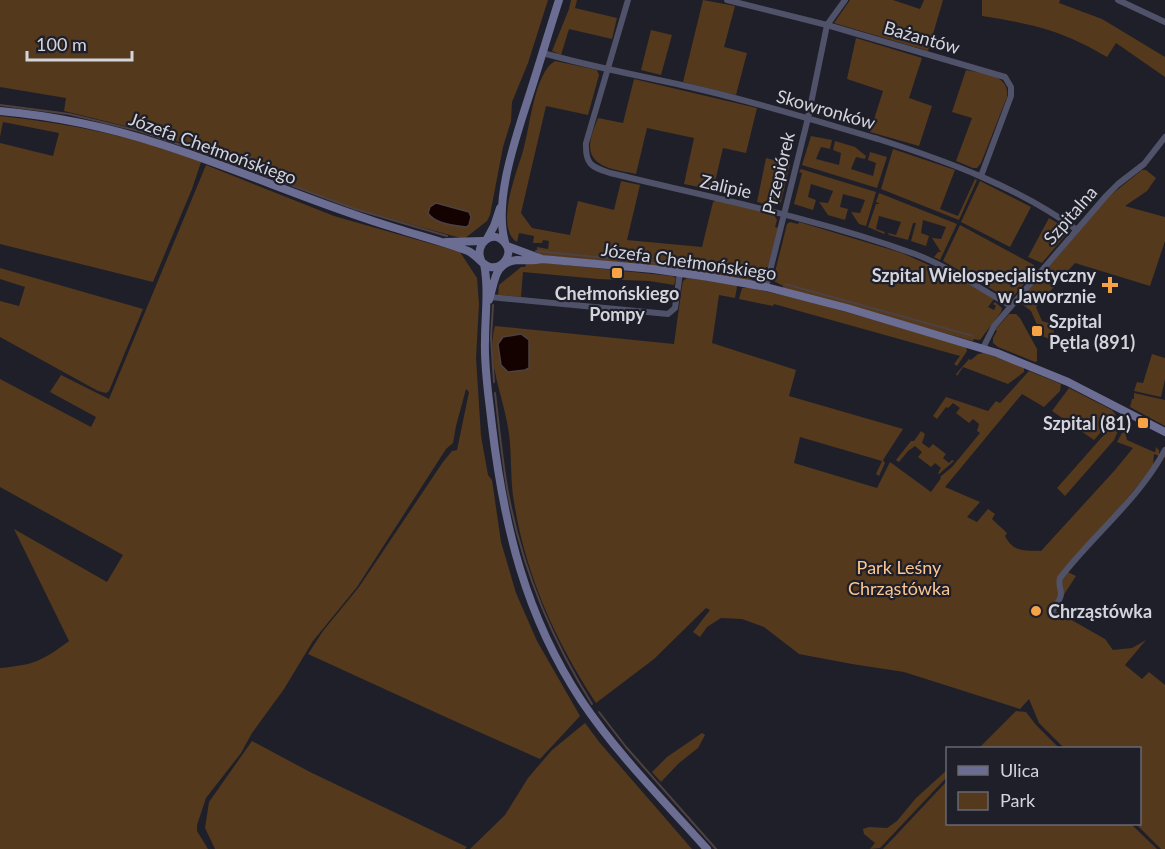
<svg xmlns="http://www.w3.org/2000/svg" width="1165" height="849" font-family="Lato,sans-serif">
  <style>
    .green { fill: #54391c }
    .water { fill: #130200; stroke: #4d4142; stroke-width: 1.5 }
    .lines { fill: none; stroke-linecap: round; stroke-linejoin: round }
    .stream { stroke: #4d4142; stroke-width: 2 }
    .street { stroke: #505269; stroke-width: 6 }
    .secondary { stroke: #6b6d93; stroke-width: 8 }
    .poi-dot { fill: #f5a345; stroke: #1f1f2a; stroke-width: 2 }
    .labels { text-anchor: middle; dominant-baseline: central; stroke-width: 4.5; stroke-linejoin: round; paint-order: stroke }
    .street-label { font-size: 18px; fill: #d4d5dc; stroke: #1f1f2a }
    .poi-label { font-size: 18px; font-weight: bold; fill: #d4d5dc; stroke: #1f1f2a; text-anchor: end }
    .park-label { font-size: 18px; fill: #fcc690; stroke: #1f1f2a }
  </style>
  <rect width="100%" height="100%" fill="#1f1f2a"/>
  <!-- green -->
  <path class="green" d="M0 0H548L528 63 512 102 511 121 503 147 490 215 487 221 464 239 345 206 204 150 141 130 64 111 66 98 0 87Z
    M571 0H577L575 8 617 18 612 39 569 29 561 55 552 51 569 9Z
    M703 0 735 6 724 47 747 53 736 95 683 82Z
    M850 0H893L920 9 924 0H943L928 51 834 23Z
    M982 0H1060L1059 3 1102 19 1165 57V77L1116 43 1107 57C1062 30 1032 24 982 16Z
    M651 30 672 35 661 75 641 70Z
    M856 38 922 58 909 98 932 106 919 146 870 132 883 91 847 79Z
    M555 61 597 70 599 75 588 115 546 106 521 213 532 228 570 235 578 201 614 210 621 181 640 185 627 240 702 247 713 202 717 200 774 215 777 220 775 227 778 228 768 267H766L762 278 752 279 751 281 661 267 659 264 658 266 540 255 537 253V247L548 249 549 241 543 240 542 243H533L534 236 519 233 517 242C494 227 517 172 523 151 530 128 534 73 555 61Z
    M966 70C984 74 1010 74 1007 97L981 163 977 168H973L956 161 972 118 952 112Z
    M634 79 757 108 746 153 723 148 713 190 684 184 694 138 647 128 636 174C620 170 590 169 590 146 590 137 595 126 598 118L623 123Z
    M0 116C69 123 136 137 201 162L192 189 153 282 0 244V143L53 156 59 133 3 122 0 137Z
    M811 136 832 140 830 149 821 147 816 159 839 165 841 153 833 150 835 141 855 147 866 156 865 159 856 157 851 169 873 176 876 163 868 160 870 152 887 157 877 188 802 165Z
    M893 149 955 170 940 209 958 216 975 179 977 180 959 220 881 189Z
    M766 158 790 164 781 202 774 206 757 202Z
    M206 165 334 216 460 252 477 278 479 304 476 358 481 436 488 475 492 480 501 542 516 593 537 641 580 716 540 759 450 719 308 654 323 631 359 587 443 462 452 451 457 450 469 392 466 389 456 426 453 443 446 449 357 587 313 641 284 689 252 733 241 753 206 798 197 825V831L208 849H0V668C34 665 42 661 69 641L14 529 107 582 123 555 0 487V379L91 427 96 417 50 392 61 375 109 399Z
    M801 169 876 192 866 226 859 224 851 212 860 213 865 200 843 194 840 207 848 209 845 220 828 215 819 202 828 203 833 191 811 184 808 197 816 200 813 210 794 204 802 173 799 172Z
    M1142 170H1146L1156 178 1147 191 1125 206 1165 217V241L1150 286 1075 263 1036 307 1042 321 1055 325 1052 340 1042 336 1031 311 1022 304 1023 297 1107 198Z
    M980 181 1031 207 1010 247 961 222Z
    M879 193 957 224 940 260 934 257 938 252H941L932 238 941 239 946 227 923 220 921 233 929 236 926 246 911 241 916 223H913L908 240 889 235 888 233 896 235 901 222 879 216 876 229 885 232 884 234 868 227 876 204H880L876 202Z
    M1049 218 1066 228 1068 232 1042 263 1028 257Z
    M790 222 798 224 799 222 902 253 958 278 994 299 988 307 994 310 996 306 993 304 995 302 1002 308 1001 312 980 340 974 339 973 341 783 288V286L774 281V276L787 224Z
    M960 225 1034 265 1036 270 1012 298H1007L943 261Z
    M527 261 672 276 676 278 674 285 649 281 598 279 523 272 521 297 498 295 499 285 521 267H525Z
    M0 268 143 309 109 391 106 393 98 391 0 337V301L19 306 25 287 0 279Z
    M687 278 735 284 737 287 735 298 719 295 712 343 796 370 789 396 903 429 883 460 885 463 879 476 876 474 882 461 800 437 794 463 877 488 890 462 931 492 941 478 940 477 952 467 980 433 977 431 979 424 973 419 969 423 956 413 960 408 953 403 948 408 946 407 937 419 933 416 946 397 988 411 996 401 1000 403 1029 371 1061 384 1060 391 1044 407 1022 394 945 487 980 502 967 517 977 522 988 509 995 514 992 519 1007 533 1005 536C1014 553 1024 550 1041 551L1115 470 1133 448 1117 442 1122 433 1125 432 1127 440 1154 452 1156 451 1155 447 1159 450V456L1154 454 1153 467 1110 519 1064 570 1076 576 1054 610 1105 639 1113 650 1132 648 1146 640 1125 665 1142 679 1149 672 1165 685V849H1161L1136 824H1140V748H1064L1039 723 1029 699 1020 709 904 672 852 664 799 654 764 627 742 619 721 618 707 627 700 637 693 632 710 610 706 608 654 659 596 703 594 700C555 640 525 573 514 502 510 479 512 456 509 434 505 399 485 361 495 326L674 344 682 286 683 281Z
    M742 288H751L815 303 966 347 967 351 957 366 954 364 960 356 774 304 773 306 739 299Z
    M1009 314H1016L1020 318 1037 349V361L1035 362 998 347 993 343V338L997 331 995 330Z
    M984 353 1024 367V372L1008 384 963 367 957 376 956 374 969 359 971 360 978 354Z
    M1152 354 1165 358V379L1161 397 1134 391 1137 382 1143 383Z
    M1069 388 1112 410 1116 415 1094 440 1052 411Z
    M1134 393 1165 400V426L1130 407 1132 399H1134Z
    M1113 427 1118 431 1114 440 1065 496 1057 488 1102 437Z
    M921 431 925 434 922 443 929 448 933 444 946 454 943 458 949 463 952 460 954 461 939 474 938 473 941 468 935 463 931 467 918 457 922 452 915 446 908 451 899 462 896 460 911 441H914Z
    M1016 711 1026 712 1036 725 1059 748H979Z
    M585 723 600 743 692 849H470L505 815 528 778 552 750Z
    M702 733 705 735 698 748 679 763 661 782 652 772 667 757Z
    M252 741 310 772 467 847 465 849H215L205 828 209 802Z
    M947 770V777L880 848 870 849 875 843 864 834 863 829 869 827 887 828 897 821 916 798Z
    M947 781 948 824H1131L1157 849H883Z"/>
  <!-- water -->
  <path class="water" d="M436 203 469 212 471 217 469 225 466 227C454 226 434 223 428 213L430 207Z
    M521 334 529 340V368L525 370 508 372 501 365 498 344 503 337Z"/>
  <g class="lines">
    <!-- stream -->
    <path class="stream" d="M0 105 69 114 139 131 199 151 355 209 447 236
      M536 251 676 265 749 276
      M785 284 973 336
      M493 305 491 338 494 382
      M495 393C499 426 502 460 508 493 522 567 552 640 592 704
      M599 712 626 747 716 849"/>
    <!-- street -->
    <path class="street" d="M628 0 586 143C585 165 592 167 610 173 712 198 816 218 915 254 949 267 979 288 1011 306
      M727 0 827 25 1005 77 1011 87V96L981 176
      M1118 0 1165 22
      M543 53C595 68 649 77 703 90 762 104 820 122 878 139 947 161 1018 187 1077 230
      M766 287 808 118 827 25 845 0
      M490 297 668 314 675 308 680 273
      M983 348 994 326 1106 196 1118 184 1144 164 1165 137
      M1051 613C1054 608 1061 600 1061 594 1061 588 1058 585 1060 578 1093 535 1140 498 1165 450"/>
    <!-- secondary -->
    <path class="secondary" d="M0 111C54 116 108 127 160 144 239 169 315 204 395 228 420 236 444 242 468 251 477 255 482 265 490 267 503 269 514 254 505 243 493 228 474 244 481 260
      M487 239 494 226 500 208
      M446 242 483 241
      M505 242C493 200 517 134 530 93 540 62 549 31 559 0
      M507 246 542 259 653 269 709 277 766 287 847 308 997 353 1068 382 1165 432
      M484 264C489 289 485 315 485 341 484 369 489 398 492 426 504 526 525 615 581 700 617 754 664 801 707 849
      M489 300C495 282 494 262 517 260 526 260 533 261 542 259"/>
  </g>
  <!-- markers -->
  <g class="poi-dot">
    <rect x="611" y="267" width="12" height="12" rx="3"/>
    <path d="M1107 276h6v6h6v6h-6v6h-6v-6h-6v-6h6z"/>
    <rect x="1031" y="325" width="12" height="12" rx="3"/>
    <rect x="1137" y="417" width="12" height="12" rx="3"/>
    <circle cx="1036" cy="611" r="6"/>
  </g>
  <g class="labels">
    <!-- street labels -->
    <g class="street-label">
      <text transform="translate(922 37) rotate(16)">Bażantów</text>
      <text transform="translate(826 109) rotate(16)">Skowronków</text>
      <text transform="translate(213 148) rotate(20)">Józefa Chełmońskiego</text>
      <text transform="translate(778 173) rotate(-76)">Przepiórek</text>
      <text transform="translate(726 186) rotate(13)">Zalipie</text>
      <text transform="translate(1070 215) rotate(-49)">Szpitalna</text>
      <text transform="translate(689 261) rotate(8)">Józefa Chełmońskiego</text>
    </g>
    <!-- poi labels -->
    <g class="poi-label">
      <text x="1096" y="275">Szpital Wielospecjalistyczny<tspan x="1096" dy="21">w Jaworznie</tspan></text>
      <text x="617" y="293" text-anchor="middle">Chełmońskiego<tspan x="617" dy="21">Pompy</tspan></text>
      <text x="1049" y="321" text-anchor="start">Szpital<tspan x="1049" dy="21">Pętla (891)</tspan></text>
      <text x="1131" y="423">Szpital (81)</text>
      <text x="1048" y="611" text-anchor="start">Chrząstówka</text>
    </g>
    <!-- park labels -->
    <g class="park-label">
      <text x="899" y="567">Park Leśny<tspan x="899" dy="21">Chrząstówka</tspan></text>
    </g>
  </g>
  <!-- legend -->
  <rect x="946" y="747" width="195" height="78" fill="#1f1f2a" stroke="#676871" stroke-width="1.5"/>
  <rect x="958" y="766" width="30" height="9" fill="#6b6d93" stroke="#676871" stroke-width="1.5"/>
  <text x="1000" y="777" font-size="18" fill="#d4d5dc">Ulica</text>
  <rect x="958" y="792" width="30" height="18" fill="#54391c" stroke="#676871" stroke-width="1.5"/>
  <text x="1000" y="807" font-size="18" fill="#d4d5dc">Park</text>
  <!-- scale -->
  <path d="M27 51v9h105v-9" fill="none" stroke="#d4d5dc" stroke-width="3"/>
  <text x="36" y="51" font-size="18" fill="#d4d5dc" stroke="#1f1f2a" stroke-width="4.5" paint-order="stroke">100 m</text>
</svg>
